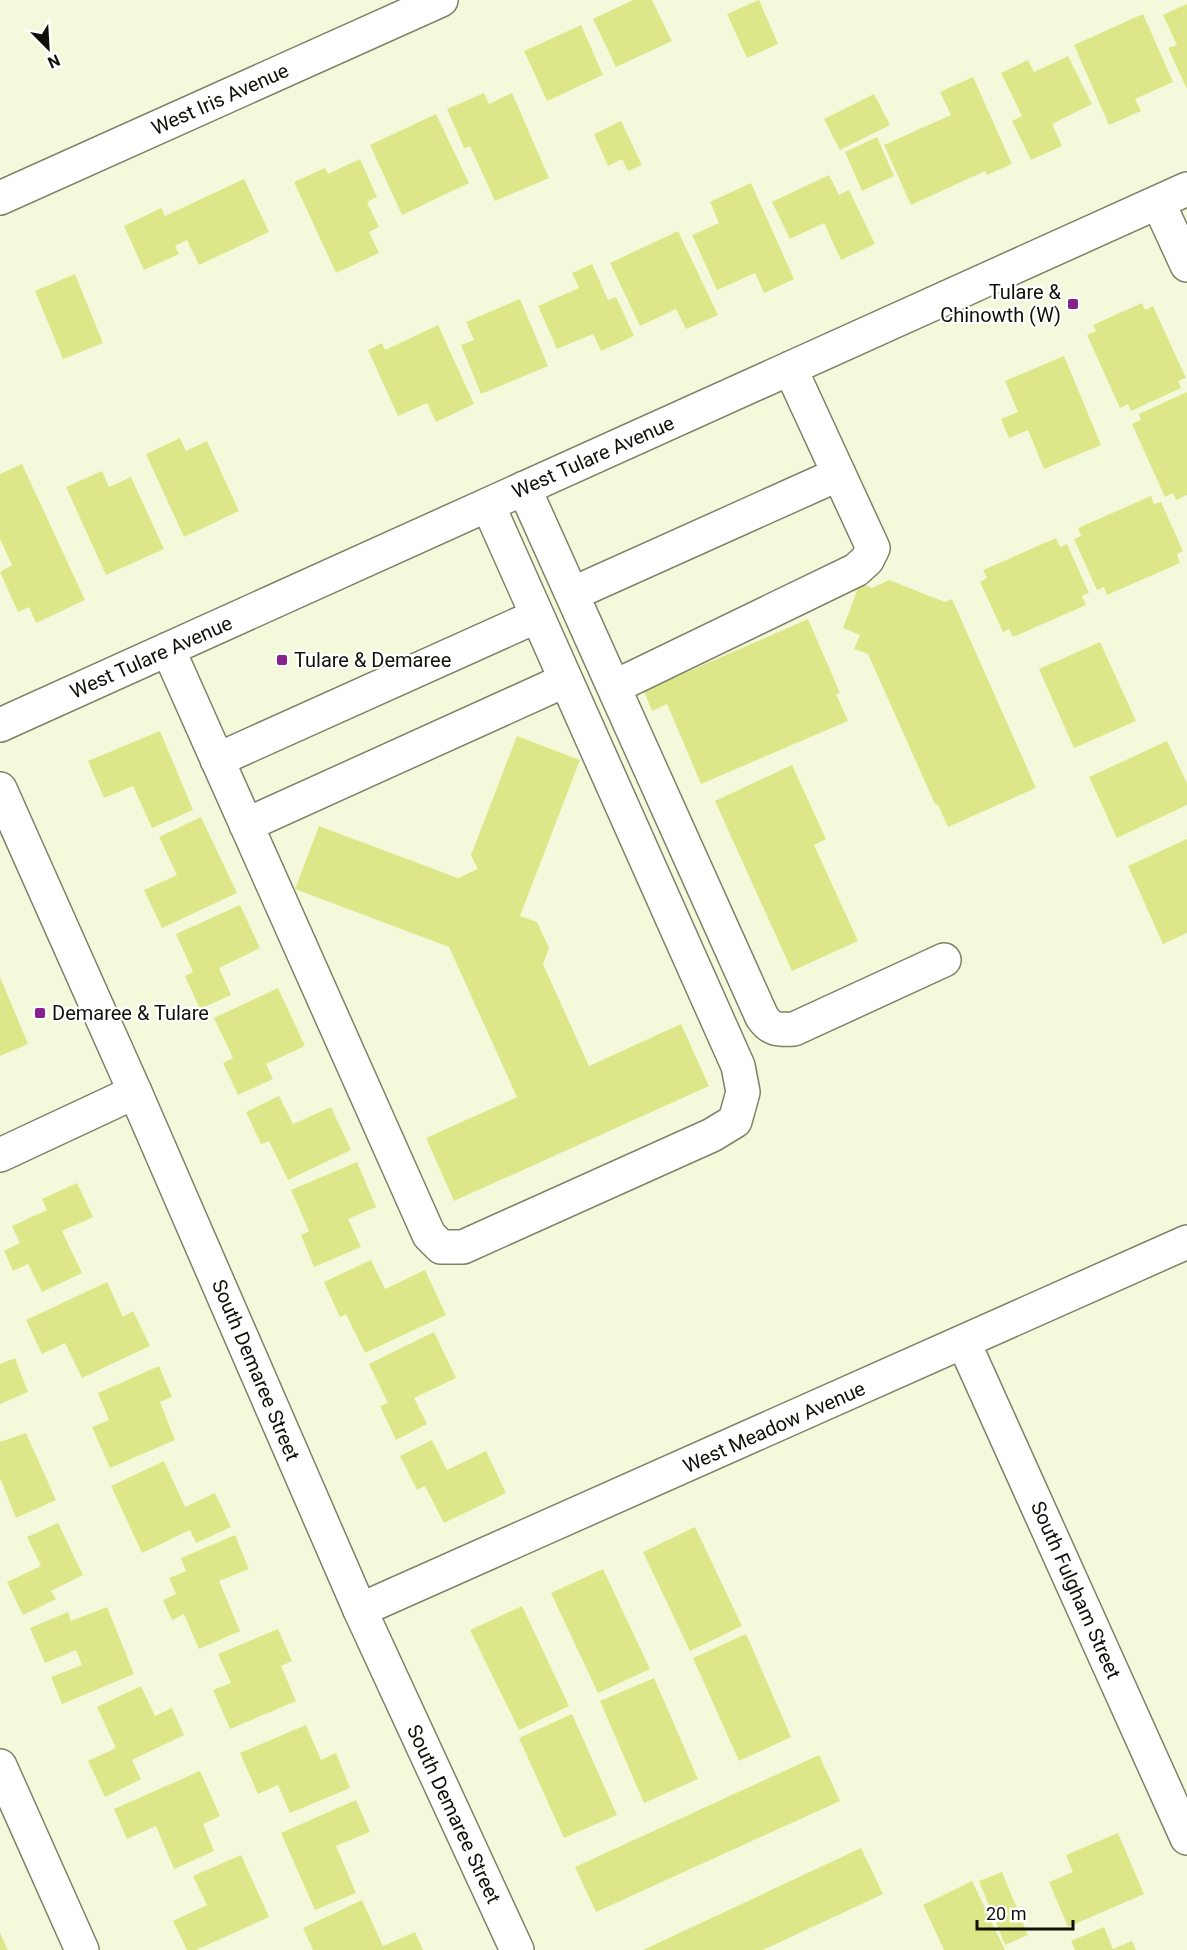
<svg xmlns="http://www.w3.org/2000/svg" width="1187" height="1950" font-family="Roboto,sans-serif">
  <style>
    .building { fill: #dde789 }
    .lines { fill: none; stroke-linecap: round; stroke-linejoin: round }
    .minor-casing { stroke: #7e8268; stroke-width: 36 }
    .major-casing { stroke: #7e8268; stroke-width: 36 }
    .minor { stroke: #fff; stroke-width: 33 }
    .major { stroke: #fff; stroke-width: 33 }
    .poi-dot { fill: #86228b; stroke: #fff; stroke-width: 2 }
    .labels { text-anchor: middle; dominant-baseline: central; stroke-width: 4.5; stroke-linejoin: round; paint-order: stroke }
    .street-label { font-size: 20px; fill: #0f1007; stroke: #fff }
    .poi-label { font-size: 20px; fill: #0f1007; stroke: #fff; text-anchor: start }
  </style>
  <rect width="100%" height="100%" fill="#f5f9dc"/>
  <!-- building -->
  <path class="building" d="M633 0H652L672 41 616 67 593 19Z
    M759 0 778 44 747 58 727 14Z
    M1187 4V89L1168 48 1177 45 1163 15Z
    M1143 14 1173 82 1135 99 1141 111 1109 125 1074 45Z
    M581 25 603 75 547 101 524 51Z
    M1068 56 1092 104 1052 124 1062 146 1031 160 1012 121 1022 116 1001 73 1028 60 1034 72Z
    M973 77 1012 164 987 175 985 171 911 205 884 145 951 115 940 92Z
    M484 93 489 104 512 93 549 178 495 201 470 146 464 148 447 109Z
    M874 94 890 125 840 150 824 119Z
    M436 114 469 183 402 215 370 145Z
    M621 121 642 165 628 171 622 159 608 166 594 134Z
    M877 137 894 176 862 191 845 152Z
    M360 159 377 197 367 202 379 227 369 232 379 253 336 273 294 182 325 168 328 174Z
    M829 175 839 195 849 190 875 244 841 260 824 223 790 239 772 202Z
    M244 179 269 232 199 265 187 240 175 246 179 254 144 270 124 226 161 208 165 216Z
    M751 183 794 279 764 293 755 273 717 290 692 235 719 223 710 202Z
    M678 231 718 315 686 329 676 309 640 326 610 263Z
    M592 264 608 300 616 297 634 336 601 351 593 334 557 349 538 306 579 288 572 273Z
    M75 274 103 343 63 359 35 291Z
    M520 299 548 366 481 394 461 345 474 340 466 322Z
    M1142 303 1145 310 1153 306 1186 378 1178 381 1181 388 1131 411 1128 404 1120 408 1087 335 1096 331 1093 325Z
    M438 325 474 404 436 422 427 403 398 416 368 350 382 343 385 350Z
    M1064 356 1101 445 1044 469 1028 430 1009 438 1001 419 1018 412 1005 381Z
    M1187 392V495L1176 500 1173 493 1165 497 1132 424 1141 420 1139 414Z
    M180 438 186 451 207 441 239 511 184 537 146 454Z
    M22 464 85 600 36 623 29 607 18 612 0 572 12 565 0 539V474Z
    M102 471 109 487 131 477 164 549 106 575 66 487Z
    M1151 496 1154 504 1161 502 1183 551 1177 554 1180 563 1107 595 1104 587 1097 590 1074 539 1081 536 1078 528Z
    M1056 538 1060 547 1067 544 1089 593 1082 596 1086 605 1013 637 1009 629 1003 632 980 582 987 578 983 570Z
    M889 580 945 602 952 599 1036 788 948 827 938 805 935 804 868 654 854 649 860 635 843 628 860 583 872 588Z
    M808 619 840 693 836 694 848 721 701 784 667 704 652 711 644 691Z
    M1100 642 1136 721 1074 748 1039 669Z
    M160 731 193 810 152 828 133 786 104 798 88 761Z
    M517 736 580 760 520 916 537 922 549 948 543 964 589 1066 681 1024 709 1086 454 1201 426 1138 517 1097 449 947 295 889 319 826 458 878 478 869 471 855Z
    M1167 741 1187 783V805L1117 838 1089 777Z
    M792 765 826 839 814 845 858 941 792 971 715 801Z
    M201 817 237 893 162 928 144 890 177 875 159 837Z
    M1187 839V933L1163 944 1128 866Z
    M240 905 260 948 219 968 231 995 200 1009 185 976 193 972 176 934Z
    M0 977 28 1044 0 1056Z
    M278 988 305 1046 266 1064 273 1079 238 1095 223 1063 233 1058 214 1018Z
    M279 1096 293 1124 331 1107 351 1150 288 1180 269 1141 261 1144 246 1112Z
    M357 1162 376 1207 348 1219 361 1247 314 1267 301 1235 309 1231 291 1190Z
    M77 1183 93 1217 62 1231 82 1273 42 1292 28 1264 13 1271 4 1251 20 1243 12 1226 47 1210 42 1199Z
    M371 1260 385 1289 425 1270 446 1315 365 1353 346 1314 340 1317 324 1282Z
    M107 1282 123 1317 133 1311 150 1346 82 1378 65 1343 42 1354 26 1320Z
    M434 1332 456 1378 414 1398 427 1424 396 1440 380 1406 388 1403 369 1364Z
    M15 1358 28 1392 0 1404V1364Z
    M159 1366 172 1397 160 1402 175 1440 110 1468 92 1427 109 1420 98 1393Z
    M26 1433 56 1500 16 1518 0 1478V1442Z
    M432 1440 447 1470 486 1451 506 1493 444 1523 425 1486 417 1490 400 1456Z
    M164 1461 185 1507 215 1493 231 1527 196 1543 190 1530 142 1553 111 1486Z
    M58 1523 83 1575 51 1591 56 1599 23 1615 7 1582 41 1566 27 1537Z
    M695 1527 742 1626 690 1651 643 1552Z
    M235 1535 249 1569 219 1581 240 1631 199 1649 184 1614 172 1620 163 1600 176 1594 169 1578 186 1571 181 1558Z
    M603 1569 650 1669 598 1693 551 1593Z
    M522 1606 569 1706 519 1730 470 1630Z
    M107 1607 134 1674 62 1704 51 1677 82 1665 76 1650 45 1663 30 1628 68 1612 71 1621Z
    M278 1629 292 1661 281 1666 296 1701 230 1729 213 1690 231 1683 218 1654Z
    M746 1634 791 1737 739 1761 693 1658Z
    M654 1678 698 1779 644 1803 600 1701Z
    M141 1686 155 1716 172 1708 184 1735 132 1760 141 1779 105 1797 88 1761 116 1748 97 1707Z
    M572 1714 617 1815 564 1838 519 1738Z
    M306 1725 321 1760 336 1753 350 1788 290 1813 278 1785 258 1794 240 1753Z
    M819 1755 840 1801 596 1912 575 1867Z
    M200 1771 220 1816 203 1824 214 1851 174 1869 156 1826 127 1839 114 1809Z
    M356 1800 370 1832 336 1846 356 1893 315 1910 281 1833Z
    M1118 1833 1144 1894 1068 1927 1049 1882 1073 1872 1066 1855Z
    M861 1848 883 1894 763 1950H643Z
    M241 1855 269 1917 196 1950H187L173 1921 207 1905 193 1876Z
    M1002 1872 1028 1935 1005 1945 979 1881Z
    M972 1881 1005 1950H944L923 1905Z
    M362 1900 383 1946 415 1932 423 1950H313L303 1928Z
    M1104 1927 1113 1949 1132 1941 1136 1950H1075L1071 1941Z
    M0 1933 8 1950H0Z"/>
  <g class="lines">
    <defs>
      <path id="minor" d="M0 198 441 0
        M1158 202 1187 265
        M524 488 762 1017C771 1030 778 1030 794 1029L944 960
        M572 594 839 474
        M168 649 429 1235 441 1247H463L712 1135 735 1121 743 1092 738 1066 488 505
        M614 687 856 570 867 560 873 548 790 368
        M0 725 1187 189
        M217 760 537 616
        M246 825 566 680
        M0 1155 135 1092
        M964 1343 1187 1838
        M360 1610 1187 1242
        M0 1766 82 1950"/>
      <path id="major" d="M0 789 135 1092 360 1610 517 1950"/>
    </defs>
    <!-- minor casing -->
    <use href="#minor" class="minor-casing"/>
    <!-- major casing -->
    <use href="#major" class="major-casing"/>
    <!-- minor -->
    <use href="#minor" class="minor"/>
    <!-- major -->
    <use href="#major" class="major"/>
  </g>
  <!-- markers -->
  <g class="poi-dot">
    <rect x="1067" y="298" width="12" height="12" rx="3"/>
    <rect x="276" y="654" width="12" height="12" rx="3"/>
    <rect x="34" y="1007" width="12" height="12" rx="3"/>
  </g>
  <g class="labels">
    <!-- street labels -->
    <g class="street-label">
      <text transform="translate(220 99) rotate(-24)">West Iris Avenue</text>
      <text transform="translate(593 457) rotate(-24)">West Tulare Avenue</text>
      <text transform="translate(151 657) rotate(-24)">West Tulare Avenue</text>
      <text transform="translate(256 1370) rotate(67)">South Demaree Street</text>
      <text transform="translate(774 1427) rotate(-24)">West Meadow Avenue</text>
      <text transform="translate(1076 1590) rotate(66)">South Fulgham Street</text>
      <text transform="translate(454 1814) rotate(65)">South Demaree Street</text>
    </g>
    <!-- poi labels -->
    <g class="poi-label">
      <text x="1061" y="292" text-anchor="end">Tulare &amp;<tspan x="1061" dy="23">Chinowth (W)</tspan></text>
      <text x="294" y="660">Tulare &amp; Demaree</text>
      <text x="52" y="1013">Demaree &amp; Tulare</text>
    </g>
  </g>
  <!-- north arrow -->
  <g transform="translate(48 48) rotate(156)" stroke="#ffffff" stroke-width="4.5" paint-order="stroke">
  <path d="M0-4.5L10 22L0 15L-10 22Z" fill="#0f1007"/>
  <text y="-9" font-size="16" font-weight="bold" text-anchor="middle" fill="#0f1007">N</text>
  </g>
  <!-- scale -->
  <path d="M977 1920v9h96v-9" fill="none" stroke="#0f1007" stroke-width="3"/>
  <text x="986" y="1920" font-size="18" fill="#0f1007" stroke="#ffffff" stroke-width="4.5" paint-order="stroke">20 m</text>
</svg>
